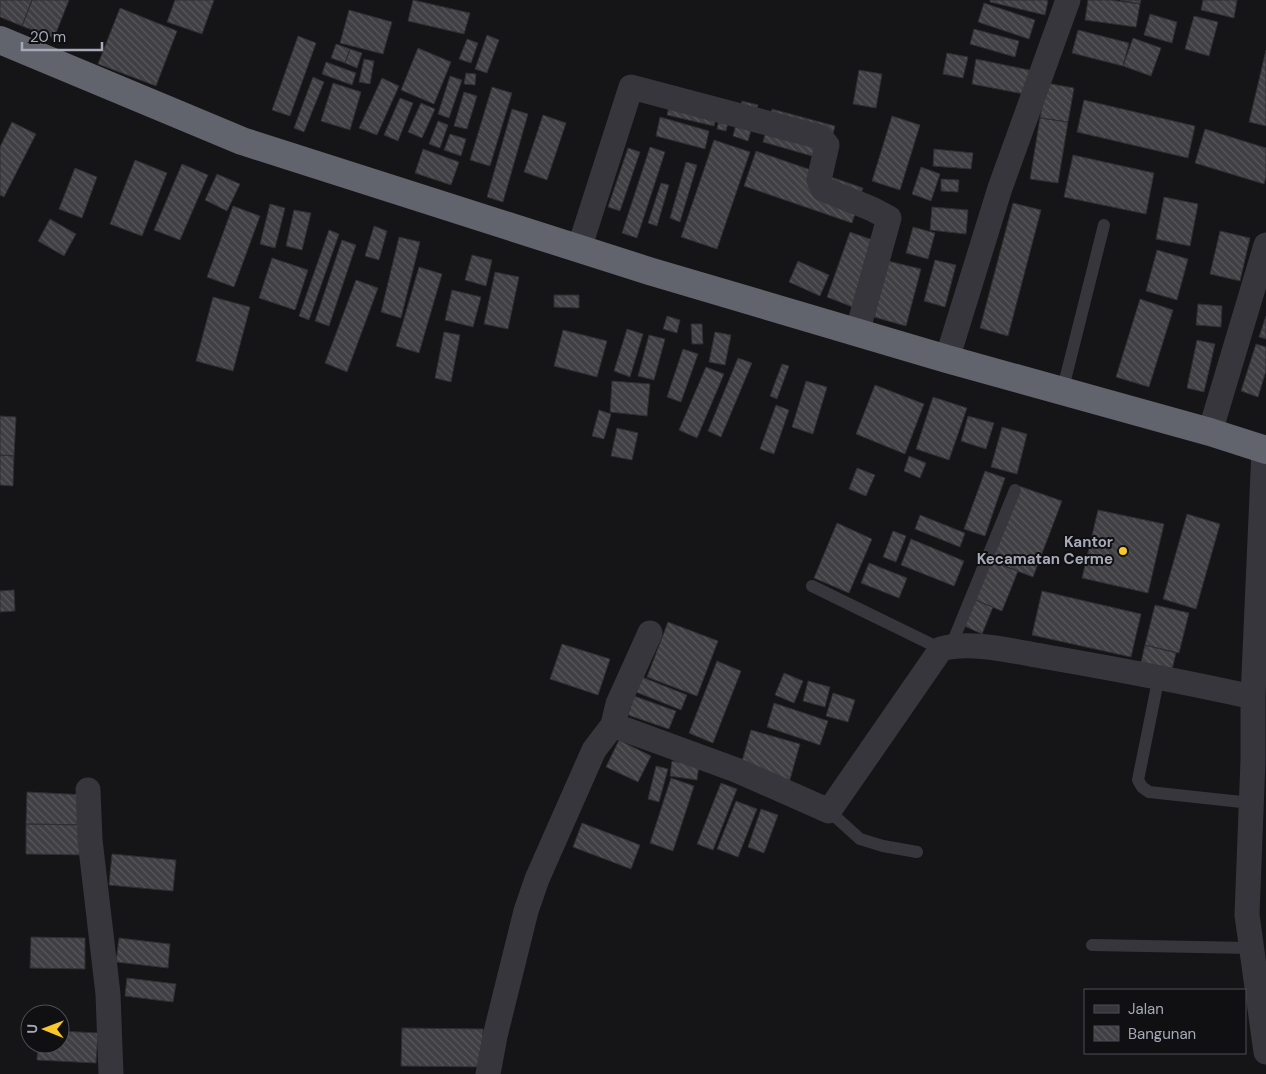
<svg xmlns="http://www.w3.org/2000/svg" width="1266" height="1074" font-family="'DM Sans',sans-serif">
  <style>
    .building { fill: url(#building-back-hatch); stroke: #2f2f33 }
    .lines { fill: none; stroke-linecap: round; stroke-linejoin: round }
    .lane { stroke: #36363c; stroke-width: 12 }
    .street { stroke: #36363c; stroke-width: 25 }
    .highway { stroke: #61636d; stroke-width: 28 }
    .poi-dot { fill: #fac72a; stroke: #101012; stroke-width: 2 }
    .labels { text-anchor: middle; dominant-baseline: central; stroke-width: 4; stroke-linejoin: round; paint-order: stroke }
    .poi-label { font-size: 15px; font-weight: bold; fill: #a6aab8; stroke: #101012; text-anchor: end }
  </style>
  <defs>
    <pattern id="building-back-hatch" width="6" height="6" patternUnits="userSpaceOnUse" patternTransform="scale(1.25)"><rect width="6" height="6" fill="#3f3f44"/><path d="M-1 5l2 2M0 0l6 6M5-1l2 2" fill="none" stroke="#58585d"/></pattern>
  </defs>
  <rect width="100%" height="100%" fill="#151517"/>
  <!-- building -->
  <path class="building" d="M0 0H32L22 26 0 17Z
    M32 0H69L54 38 22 26Z
    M175 0H214L202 34 167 22Z
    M413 0 470 13 464 34 408 21Z
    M990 0H1046L1048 1 1045 15 990 2Z
    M1088 0H1110L1140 4 1136 27 1085 20Z
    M1120 0H1141L1140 4Z
    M1203 0H1237L1234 18 1201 10Z
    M984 3 1035 20 1029 39 978 22Z
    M120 8 177 31 156 86 98 64Z
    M349 10 392 22 383 54 340 43Z
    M1150 14 1177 22 1172 43 1144 35Z
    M1194 16 1218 22 1209 56 1185 49Z
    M974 29 1019 41 1015 57 970 44Z
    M1078 30 1129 43 1123 66 1072 53Z
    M487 35 499 40 487 73 475 69Z
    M298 36 316 43 290 116 272 110Z
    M1133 38 1161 48 1151 76 1123 66Z
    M467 39 478 43 471 63 459 59Z
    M336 44 350 49 345 63 331 58Z
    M418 48 451 62 434 104 401 90Z
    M350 49 362 53 357 68 345 63Z
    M1266 50V126L1249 122Z
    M947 53 968 57 963 78 943 74Z
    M364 59 374 61 370 84 359 82Z
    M976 59 1034 71 1029 95 972 84Z
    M326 62 356 73 352 85 322 74Z
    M859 70 882 74 876 108 853 104Z
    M466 73 476 74 475 85 464 84Z
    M450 76 462 80 449 118 438 114Z
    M313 77 324 82 304 132 294 128Z
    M382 78 399 86 377 135 359 128Z
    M333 83 361 92 350 130 321 121Z
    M1046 83 1074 88 1068 122 1040 118Z
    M492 87 512 93 490 166 470 160Z
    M673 90 720 101 714 126 667 115Z
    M464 92 477 96 467 129 454 126Z
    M400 98 413 103 398 141 384 135Z
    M1084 100 1195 126 1188 158 1077 132Z
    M742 101 758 105 748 141 733 136Z
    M723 102 732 104 726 131 717 129Z
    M421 103 435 109 422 138 408 132Z
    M512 109 528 114 503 202 487 197Z
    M772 109 835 126 826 160 763 142Z
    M543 115 566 123 547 180 524 172Z
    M892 116 920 125 900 190 872 181Z
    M660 117 709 131 705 149 656 136Z
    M1040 118 1068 122 1058 183 1030 179Z
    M438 121 448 125 440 148 429 144Z
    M12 122 36 134 4 197 0 195V147Z
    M1205 129 1266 148V177L1264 184 1195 163Z
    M450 134 466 139 461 156 444 150Z
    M714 140 750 152 717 249 681 237Z
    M650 147 665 152 637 238 622 233Z
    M628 148 640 152 620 211 608 207Z
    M423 149 459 162 451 185 415 173Z
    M934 149 973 153 971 169 933 166Z
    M756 151 863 188 852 223 744 186Z
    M1073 155 1154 173 1146 214 1064 197Z
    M135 160 167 173 142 236 110 224Z
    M686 162 697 165 680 222 670 218Z
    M182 164 208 175 180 240 154 230Z
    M921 167 940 174 931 201 912 194Z
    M75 168 97 177 82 218 59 209Z
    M217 174 240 184 227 211 205 200Z
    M941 179 959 180 958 192 941 191Z
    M661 183 669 185 657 226 648 223Z
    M1164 197 1198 204 1190 246 1156 239Z
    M1013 203 1041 210 1008 336 980 328Z
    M270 204 285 208 275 248 260 244Z
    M233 206 260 216 234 287 207 277Z
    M932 207 968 210 966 234 930 230Z
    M294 210 311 213 302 250 286 246Z
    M50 219 76 234 64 256 38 241Z
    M374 226 387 231 379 260 365 256Z
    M913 227 935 233 928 259 906 253Z
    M329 230 339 234 309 320 299 316Z
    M1220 231 1250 238 1240 281 1210 274Z
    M850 232 884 244 860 310 827 297Z
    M399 237 420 242 401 318 381 312Z
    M342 240 356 245 329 326 315 321Z
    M1157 250 1188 259 1177 300 1146 291Z
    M472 255 492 260 486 286 465 280Z
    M272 258 308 270 295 310 259 298Z
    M935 260 956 265 945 307 924 301Z
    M798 261 829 275 820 296 789 282Z
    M888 261 921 269 906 326 874 317Z
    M419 267 442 274 419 353 396 346Z
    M495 272 519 277 508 329 484 324Z
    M356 280 378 288 347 372 325 363Z
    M452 290 481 297 473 327 445 320Z
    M554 295H579V308L554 307Z
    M213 297 250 307 233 371 196 361Z
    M1140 299 1173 310 1149 387 1116 377Z
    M1198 304 1222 306 1221 327 1196 325Z
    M667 316 680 320 677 333 663 329Z
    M1266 316V339L1259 337Z
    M691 324H702L703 344H692Z
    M627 329 643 334 630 377 614 371Z
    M563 330 607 341 597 377 554 366Z
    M444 332 460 335 451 382 435 378Z
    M715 332 731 335 725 365 709 362Z
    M649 335 665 339 654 380 638 376Z
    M1197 340 1215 344 1204 392 1187 388Z
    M1256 344 1266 347V371L1258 397 1241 391Z
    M683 349 698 354 681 402 667 397Z
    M738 358 752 363 721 437 708 431Z
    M782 364 789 366 777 399 770 396Z
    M706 367 724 374 697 438 679 430Z
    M612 381 650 384 647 416 610 412Z
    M806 381 827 387 813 434 792 427Z
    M875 385 924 404 905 454 856 434Z
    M933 397 967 408 949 460 916 449Z
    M776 405 789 410 774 454 760 449Z
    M599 410 611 414 604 439 592 436Z
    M0 416 16 417 14 456 0 455Z
    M968 416 994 423 986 449 961 441Z
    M1002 427 1027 434 1017 474 991 467Z
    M617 428 638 433 632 460 611 456Z
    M0 455 14 456 13 486 0 485Z
    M909 456 926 463 920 478 904 471Z
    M857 468 875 475 866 496 849 489Z
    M985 471 1005 478 985 536 964 529Z
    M1019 486 1062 501 1033 577 991 561Z
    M1098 510 1164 524 1148 593 1082 578Z
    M1187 514 1220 524 1196 609 1163 599Z
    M920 515 965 533 960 547 915 529Z
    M837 523 872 539 849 593 814 578Z
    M893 531 906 536 896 562 883 557Z
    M911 539 964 561 954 586 901 565Z
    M991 561 1018 571 1002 611 975 600Z
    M869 563 907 578 899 598 861 583Z
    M14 590 15 611 0 612V591Z
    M1042 591 1141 614 1131 657 1032 635Z
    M975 600 993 607 982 634 960 624Z
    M1155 605 1189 613 1179 653 1145 645Z
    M668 622 718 641 697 696 647 677Z
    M562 644 610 659 598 695 550 679Z
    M1145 645 1176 653 1171 674 1140 667Z
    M717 661 741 671 713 743 689 733Z
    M784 673 803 681 794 703 775 695Z
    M642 677 687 695 681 710 636 692Z
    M808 681 830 687 825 707 803 701Z
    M833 693 855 700 848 722 826 716Z
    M634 696 676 711 669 729 628 715Z
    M774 703 828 721 820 745 767 727Z
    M751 730 800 744 789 783 740 768Z
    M619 740 651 756 638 782 606 767Z
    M672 761 699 765 697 780 670 776Z
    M656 766 668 769 659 802 648 799Z
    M671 778 694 786 673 851 650 843Z
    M721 783 737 789 713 850 697 844Z
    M27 792 87 795V825L26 824Z
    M736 801 757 809 738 857 717 849Z
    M761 809 778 815 764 853 748 847Z
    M582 823 640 845 631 869 573 847Z
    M26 824 87 825 86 855 26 854Z
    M112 854 176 860 173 891 109 885Z
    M31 937 85 938V969L30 968Z
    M119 938 170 944 168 968 116 962Z
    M127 978 176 984 173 1002 125 996Z
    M402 1028 483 1029 482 1067 401 1066Z
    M60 1031 98 1033 96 1063 37 1060 38 1044H60Z"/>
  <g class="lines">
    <!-- lane -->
    <path class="lane" d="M1062 392 1104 225
      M812 586 941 649
      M951 646 1015 490
      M1159 676 1138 780 1142 787 1149 792 1251 803
      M829 811 860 839 883 846 917 852
      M1092 945 1251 948"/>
    <!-- street -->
    <path class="street" d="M579 249 631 87 820 137 827 145 819 180 823 189 872 209 889 218 857 333
      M947 359 1000 188 1068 0
      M1210 432 1266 245
      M1264 450 1253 697V760L1247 915 1266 1052
      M613 725 618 704 650 633
      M88 790 90 840 108 994 111 1074
      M488 1074 495 1036 526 911 537 879 594 750 613 725 736 770 829 811 941 649C970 640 1016 652 1047 657 1116 669 1185 682 1253 697"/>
    <!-- highway -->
    <path class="highway" d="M0 40 242 141 649 271 947 359 1210 432 1266 450"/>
  </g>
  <!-- markers -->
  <circle class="poi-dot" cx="1123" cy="551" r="5"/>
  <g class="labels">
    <!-- poi labels -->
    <g class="poi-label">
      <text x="1113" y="542">Kantor<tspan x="1113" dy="17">Kecamatan Cerme</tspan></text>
    </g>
  </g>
  <!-- legend -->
  <rect x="1084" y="989" width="162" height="65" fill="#101012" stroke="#4c4e54"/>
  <rect x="1094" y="1005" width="25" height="8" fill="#36363c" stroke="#4c4e54"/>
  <text x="1128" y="1014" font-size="15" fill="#a6aab8">Jalan</text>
  <rect x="1094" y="1026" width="25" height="15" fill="url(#building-back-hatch)" stroke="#4c4e54"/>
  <text x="1128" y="1039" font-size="15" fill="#a6aab8">Bangunan</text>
  <!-- north arrow -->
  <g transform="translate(45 1029) rotate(271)"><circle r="24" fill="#101012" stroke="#4c4e54"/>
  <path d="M0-4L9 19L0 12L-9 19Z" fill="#fac72a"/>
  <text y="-8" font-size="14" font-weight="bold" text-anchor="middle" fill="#a6aab8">U</text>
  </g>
  <!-- scale -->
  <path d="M22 42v8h80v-8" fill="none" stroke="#a6aab8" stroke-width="2.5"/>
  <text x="30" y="42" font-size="15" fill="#a6aab8" stroke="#101012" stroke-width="4" paint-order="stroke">20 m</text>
</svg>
